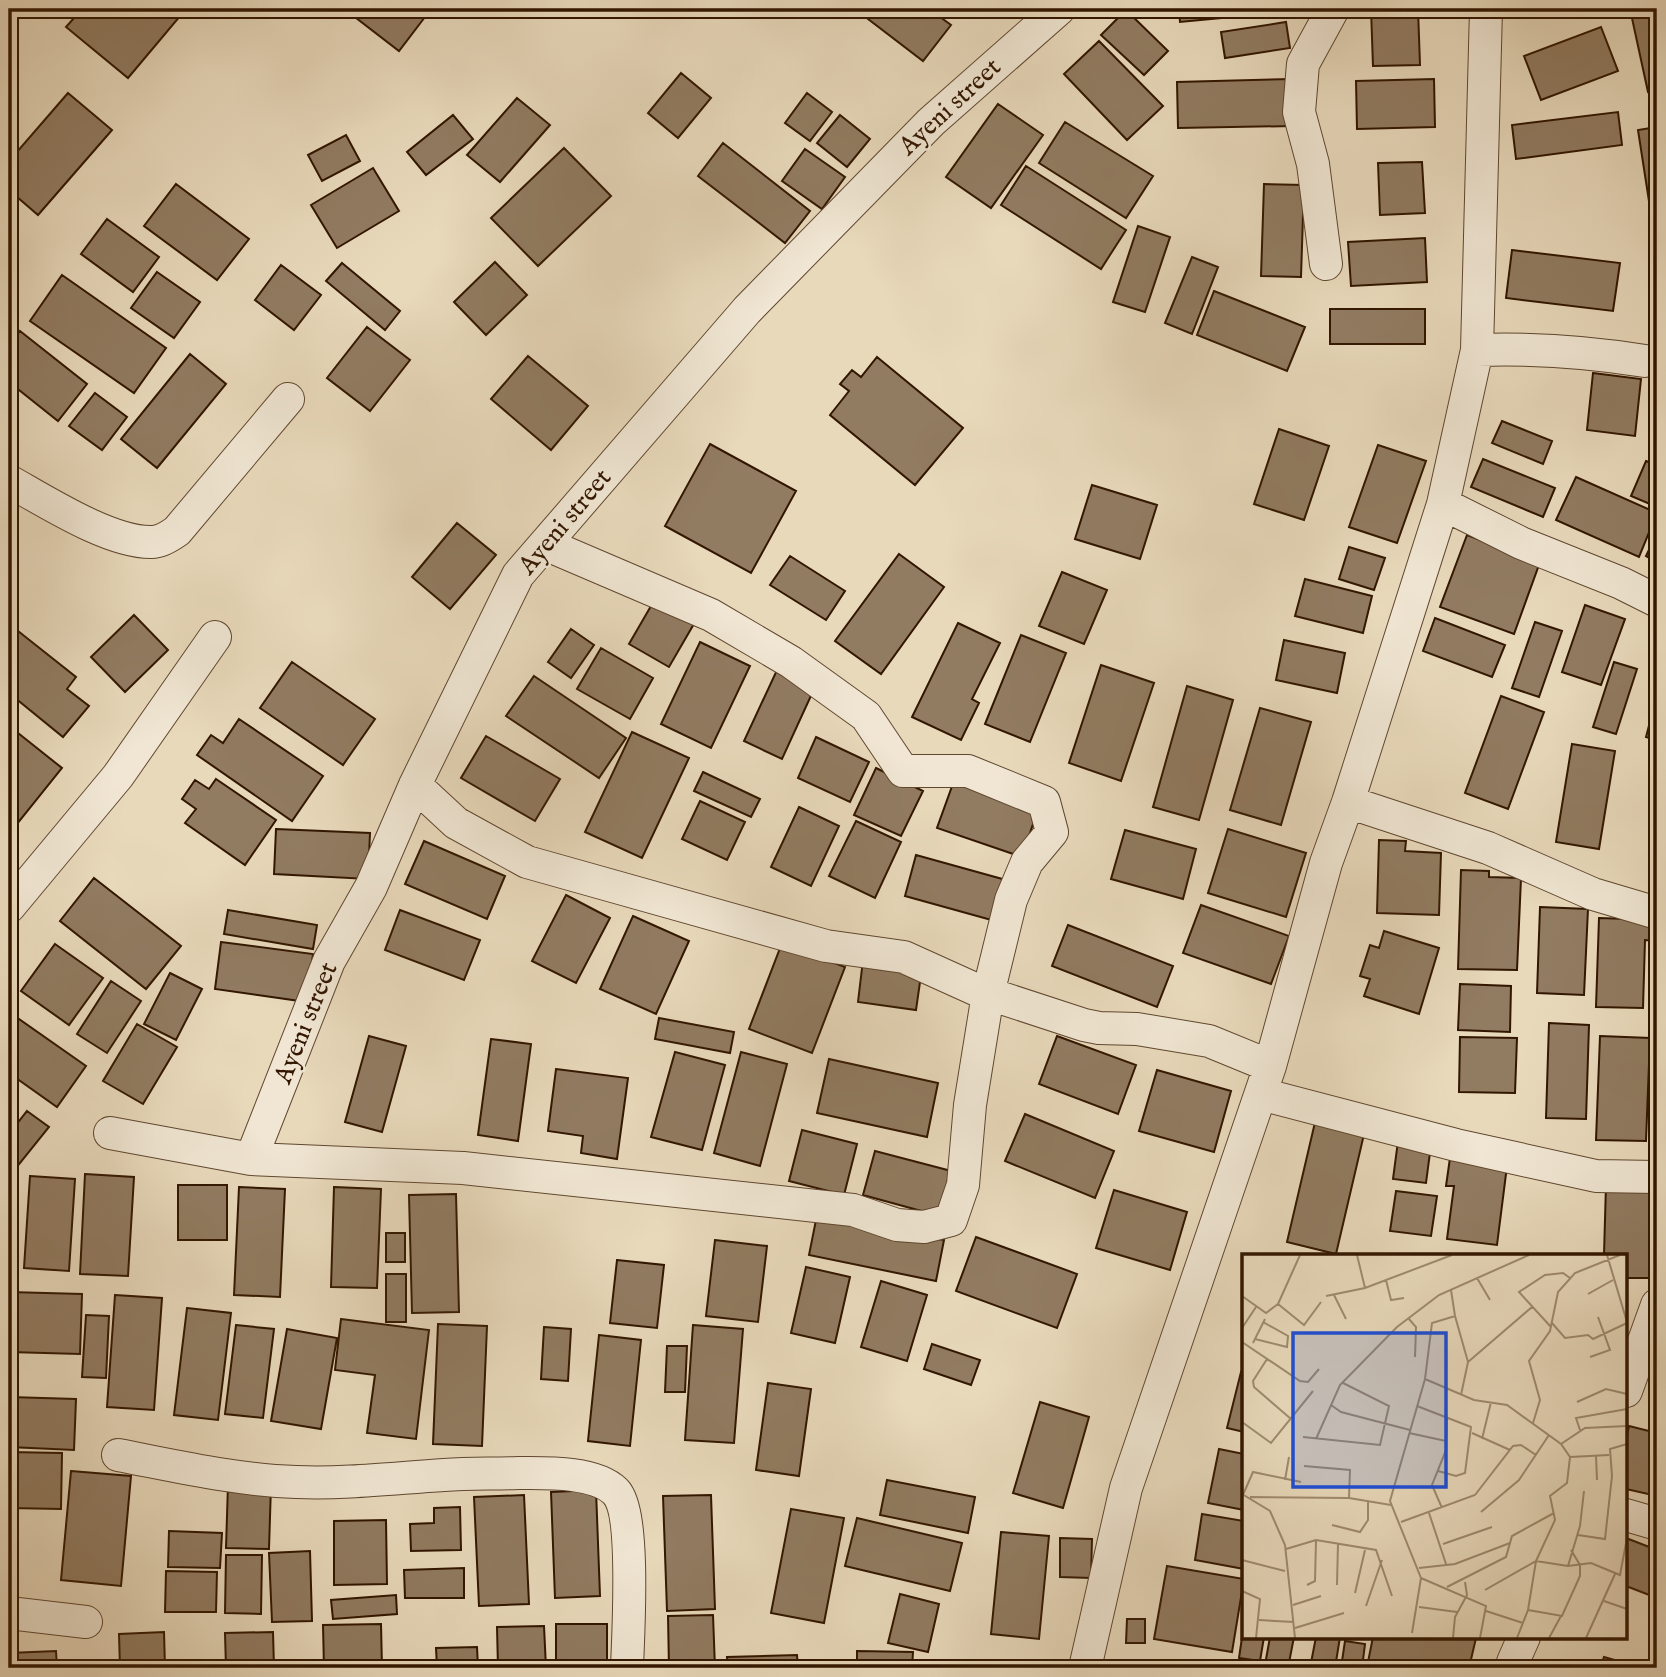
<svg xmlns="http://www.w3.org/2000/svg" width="1666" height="1677" font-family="'IM FELL English',serif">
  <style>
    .building { fill: #917b61; stroke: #321600; stroke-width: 2 }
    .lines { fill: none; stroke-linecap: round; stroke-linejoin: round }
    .minor-casing { stroke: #60472f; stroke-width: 34 }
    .minor { stroke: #f0e6d3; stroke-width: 32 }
    .labels { text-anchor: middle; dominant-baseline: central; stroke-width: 5; stroke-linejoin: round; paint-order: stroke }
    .street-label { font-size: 26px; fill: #321600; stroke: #f0e6d3 }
    .inset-road { fill: none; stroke: #9f8b70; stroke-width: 2 }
    .view { fill: #1d4ed8; fill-opacity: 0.15; stroke: #1d4ed8; stroke-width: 3.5 }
    .inset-edge { fill: none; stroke: #321600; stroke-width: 3.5 }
  </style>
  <rect width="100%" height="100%" fill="#e8d9bb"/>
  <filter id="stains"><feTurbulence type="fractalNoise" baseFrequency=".00286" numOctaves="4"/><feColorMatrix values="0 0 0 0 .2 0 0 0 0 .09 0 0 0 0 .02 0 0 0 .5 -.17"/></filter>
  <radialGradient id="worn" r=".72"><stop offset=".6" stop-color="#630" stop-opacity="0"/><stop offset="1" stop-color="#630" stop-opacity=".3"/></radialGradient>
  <!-- building -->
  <path class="building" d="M82 9H186L128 78 66 27Z
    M355 9H431L399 51 351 14Z
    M855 9H929L951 25 923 61Z
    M1179 9H1264V14L1180 22Z
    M1371 9H1418L1420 65 1373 66Z
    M1630 9H1657V90L1648 92Z
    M1126 10 1168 51 1144 75 1101 35Z
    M1286 22 1290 48 1225 58 1221 32Z
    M1601 27 1618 71 1541 100 1524 56Z
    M1099 41 1163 106 1127 140 1064 74Z
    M681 73 711 98 678 138 648 113Z
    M1291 79 1292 126 1178 128 1177 82Z
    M1434 79 1435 127 1357 129 1356 81Z
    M68 93 112 130 38 215 9 190V161Z
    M807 93 832 112 810 141 785 123Z
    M517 98 550 125 500 182 467 155Z
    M998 104 1043 135 991 208 946 177Z
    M1618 112 1622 145 1516 159 1512 125Z
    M453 115 473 139 426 175 407 152Z
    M840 115 870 139 847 167 817 143Z
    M1065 122 1153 176 1126 218 1039 163Z
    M1657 127V213L1651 214 1638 130Z
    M346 135 360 161 322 181 308 155Z
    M723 143 810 211 785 243 698 176Z
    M564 148 611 196 538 266 491 218Z
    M805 149 845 177 822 209 782 181Z
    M1422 162 1425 213 1380 215 1378 163Z
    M1026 166 1126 230 1101 269 1001 205Z
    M373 168 399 211 337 248 311 205Z
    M176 184 249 239 217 280 144 226Z
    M1264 184 1304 185 1301 277 1261 276Z
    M107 219 159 257 133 292 81 254Z
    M1138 226 1170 237 1145 312 1113 302Z
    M1425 238 1427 282 1351 286 1348 242Z
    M1512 250 1620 263 1613 311 1506 298Z
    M1654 251H1657V320H1654Z
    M1192 257 1218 267 1192 334 1165 323Z
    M495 262 527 295 486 335 454 302Z
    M342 263 400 311 385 330 326 281Z
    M281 265 321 295 294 330 255 300Z
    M157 272 200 302 174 338 131 308Z
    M62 275 166 348 134 393 30 321Z
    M1214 291 1305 327 1287 371 1197 335Z
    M1330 309H1425V344H1330Z
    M367 327 410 360 370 411 327 378Z
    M20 331 87 384 58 421 9 382V345Z
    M190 354 226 384 157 468 121 439Z
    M528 356 588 406 551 450 491 399Z
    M877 357 963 428 915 485 830 415 849 391 840 384 852 370 861 377Z
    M1657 361V443L1652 362Z
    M1593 373 1641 379 1635 436 1587 430Z
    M95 393 127 417 102 450 69 426Z
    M1502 421 1552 441 1543 464 1492 443Z
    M1279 429 1329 446 1304 520 1254 504Z
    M710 444 796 491 751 573 665 526Z
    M1378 445 1426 461 1397 543 1349 527Z
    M1483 459 1555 488 1543 517 1471 487Z
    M1646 461 1657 465V507L1631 496Z
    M1576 477 1657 513 1639 557 1556 520Z
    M1092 485 1157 505 1140 559 1075 539Z
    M457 523 496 555 450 609 412 577Z
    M1657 533V562L1646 556Z
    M1467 535 1540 562 1514 634 1440 607Z
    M1349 547 1385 558 1374 590 1339 579Z
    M899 554 944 587 881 674 835 641Z
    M790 556 845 591 826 620 770 585Z
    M1062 572 1107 590 1084 644 1039 626Z
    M1305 579 1372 596 1363 633 1295 616Z
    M655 599 695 622 669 667 629 644Z
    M1585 605 1625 619 1601 685 1562 672Z
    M134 615 168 650 125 692 91 657Z
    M1435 618 1505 645 1492 677 1423 651Z
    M1535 622 1562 631 1539 697 1512 688Z
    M958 623 1000 643 972 699 979 703 961 740 912 717Z
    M571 629 594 645 571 678 548 662Z
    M18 631 76 677 67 689 89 706 63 737 9 693V642Z
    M1021 635 1066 653 1030 742 985 724Z
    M1284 640 1345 653 1337 693 1276 680Z
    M700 642 750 666 711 748 661 724Z
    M601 648 653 678 630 719 577 689Z
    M292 662 375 719 343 765 260 708Z
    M1614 662 1637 669 1616 734 1593 727Z
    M1101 665 1154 683 1121 781 1069 763Z
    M777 670 815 687 782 759 744 741Z
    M534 676 626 738 599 778 506 716Z
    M1187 686 1233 700 1199 820 1153 807Z
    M1657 695V740L1646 737Z
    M1501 696 1544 712 1508 809 1465 793Z
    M1260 708 1311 722 1281 825 1230 810Z
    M239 719 323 776 292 821 197 755 211 735 223 743Z
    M13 729 62 768 9 834V735Z
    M632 732 689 758 642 858 585 832Z
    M486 736 560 779 535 821 461 778Z
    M816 737 869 762 850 802 798 778Z
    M1572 744 1615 751 1599 849 1556 842Z
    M876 768 923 791 901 836 854 815Z
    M703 772 760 799 751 817 694 791Z
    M955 778 1039 806 1022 857 937 828Z
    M216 779 276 820 245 865 185 823 196 809 182 799 195 780 209 789Z
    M700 801 745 822 727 860 682 839Z
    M799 807 839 826 811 886 771 867Z
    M856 821 901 842 875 898 829 876Z
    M276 829 370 833 368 879 274 874Z
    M1228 829 1306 853 1286 917 1208 893Z
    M1125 830 1196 849 1183 899 1111 879Z
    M1379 840 1406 841 1405 851 1441 853 1439 915 1377 913Z
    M424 841 505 876 487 919 405 884Z
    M916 855 1006 880 995 921 905 896Z
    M1461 870 1489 871V877L1521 878 1517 970 1458 969Z
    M94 878 181 946 146 989 60 921Z
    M566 895 610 918 576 983 532 961Z
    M1201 905 1289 936 1271 984 1183 953Z
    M1540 907 1588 909 1584 995 1537 993Z
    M228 910 317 925 313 949 224 934Z
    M400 910 480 940 464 980 385 950Z
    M633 916 689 941 656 1014 600 989Z
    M1599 918 1657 920 1656 941 1645 940 1643 1008 1596 1007Z
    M1068 925 1173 966 1157 1007 1052 966Z
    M1384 931 1439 948 1419 1014 1364 996 1370 979 1360 976 1370 945 1379 948Z
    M221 942 313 954 307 1002 215 989Z
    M782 943 845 967 812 1053 749 1029Z
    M55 944 103 978 69 1025 21 991Z
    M863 960 922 968 916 1010 858 1002Z
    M170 973 202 989 176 1040 144 1024Z
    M111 981 141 1001 107 1053 77 1034Z
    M1460 984 1511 986 1510 1032 1458 1030Z
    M9 1012 86 1066 57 1107 9 1073Z
    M659 1018 734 1032 730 1053 655 1039Z
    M1549 1023 1589 1025 1586 1119 1546 1118Z
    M137 1024 177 1047 143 1104 103 1081Z
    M369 1036 406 1046 382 1132 345 1122Z
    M1057 1036 1136 1065 1118 1114 1039 1084Z
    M1600 1036 1650 1038 1646 1141 1596 1140Z
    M1460 1037 1517 1038 1515 1093 1459 1092Z
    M491 1039 531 1044 518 1141 478 1135Z
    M675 1052 725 1065 702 1150 651 1137Z
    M741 1052 787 1064 760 1166 714 1153Z
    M829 1059 938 1083 927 1137 817 1113Z
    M556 1069 628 1078 617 1159 581 1153 583 1136 548 1131Z
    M1157 1070 1231 1091 1214 1152 1139 1131Z
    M27 1111 49 1127 12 1173 9 1171V1134Z
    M1025 1114 1114 1151 1095 1198 1005 1161Z
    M1316 1118 1365 1130 1336 1254 1287 1242Z
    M802 1130 857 1144 844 1195 789 1181Z
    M1398 1141 1431 1145 1426 1183 1393 1179Z
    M875 1151 959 1173 947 1218 863 1195Z
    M1450 1158 1507 1166 1497 1245 1447 1239 1454 1186H1446Z
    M85 1174 134 1177 128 1276 80 1274Z
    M30 1176 75 1179 69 1271 24 1268Z
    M1606 1184 1653 1185 1651 1278H1626V1255H1604Z
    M178 1185H227V1240H178Z
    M239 1187 285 1189 280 1297 234 1295Z
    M334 1187 381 1189 377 1288 331 1287Z
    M1114 1190 1187 1212 1170 1270 1096 1248Z
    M1396 1191 1437 1196 1431 1236 1390 1231Z
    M456 1194 459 1312 412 1313 409 1195Z
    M817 1215 944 1240 936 1281 809 1255Z
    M386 1233H405V1262H386Z
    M976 1237 1077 1274 1057 1328 956 1291Z
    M715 1240 767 1246 758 1322 706 1316Z
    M617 1260 664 1265 657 1328 610 1323Z
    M806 1267 850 1277 835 1343 791 1333Z
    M386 1274H406V1322H386Z
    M881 1281 927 1295 907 1361 861 1347Z
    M9 1292 82 1294 80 1354 9 1352Z
    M115 1295 162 1298 154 1410 107 1407Z
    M187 1308 231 1313 218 1420 174 1415Z
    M86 1315 109 1316 106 1378 82 1377Z
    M341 1319 429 1330 416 1439 367 1433 375 1375 335 1370Z
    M438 1324 487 1326 482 1446 433 1444Z
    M236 1325 274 1329 263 1418 225 1414Z
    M693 1325 743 1329 734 1443 685 1440Z
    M544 1327 571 1329 568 1381 541 1379Z
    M287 1329 337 1338 321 1429 271 1421Z
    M599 1335 641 1340 630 1446 588 1441Z
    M932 1344 980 1360 971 1385 924 1369Z
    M667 1346H687L685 1392H665Z
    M1241 1372 1244 1373V1432L1227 1428Z
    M768 1383 811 1389 799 1476 756 1470Z
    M9 1397 76 1399 74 1450 9 1447Z
    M1040 1402 1089 1417 1063 1508 1013 1493Z
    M1629 1426 1657 1433V1496L1626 1489V1439Z
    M1219 1449 1244 1454V1510L1208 1503Z
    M9 1452 62 1453 61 1509 9 1508Z
    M71 1471 131 1476 121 1586 61 1580Z
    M887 1480 975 1497 968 1533 880 1515Z
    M228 1484 271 1485 269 1549 226 1548Z
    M596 1490 600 1596 555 1598 551 1492Z
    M524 1495 529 1604 479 1606 474 1497Z
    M711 1495 715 1609 667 1611 663 1496Z
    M460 1507 461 1550 411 1551 410 1524 434 1523V1508Z
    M791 1509 844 1518 824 1623 771 1613Z
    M1202 1514 1244 1521V1569L1195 1560Z
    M857 1518 962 1543 950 1591 845 1566Z
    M386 1520 387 1584 334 1585V1521Z
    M169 1531 222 1533 220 1568 168 1567Z
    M1001 1532 1049 1536 1039 1639 991 1634Z
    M1060 1538 1092 1539 1091 1578 1060 1577Z
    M1626 1538 1657 1550V1598L1626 1586Z
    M310 1551 312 1621 272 1622 269 1553Z
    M226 1555H262L261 1614 225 1613Z
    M1167 1566 1244 1579 1232 1652 1154 1639Z
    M464 1568V1598H405L404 1570Z
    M166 1571 217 1572 216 1612H165Z
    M900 1594 939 1604 928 1652 888 1643Z
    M396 1595 397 1614 333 1619 331 1600Z
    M713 1615 715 1668H669L668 1616Z
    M1127 1619H1145V1643H1126Z
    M381 1624 382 1668H324L323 1625Z
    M556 1624H607V1668H556Z
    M1244 1624V1637H1264L1260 1661 1239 1658Z
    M544 1626 546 1668H498L497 1627Z
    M164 1632 165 1668H120L119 1634Z
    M273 1632 274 1668H226L225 1633Z
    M1270 1637H1294L1288 1668 1265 1665Z
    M1316 1637H1340L1335 1668H1310Z
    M1373 1637H1468L1476 1638 1469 1668H1372L1367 1667Z
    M1345 1641 1365 1644 1362 1668H1341Z
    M477 1647 478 1668H437L436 1648Z
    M56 1651 57 1668H9V1653Z
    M857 1651 913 1652 912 1668H857Z
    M797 1655 798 1668H728L727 1657Z
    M1604 1657 1643 1668H1600Z"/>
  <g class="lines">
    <defs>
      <path id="minor" d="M1326 264 1313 164 1299 112 1303 64 1333 9
        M1477 350C1534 348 1589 352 1645 361
        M9 481C45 501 110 543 152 542 161 542 170 536 177 531L288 399
        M1443 504 1521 543 1621 583 1657 601
        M415 785 456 823 527 862 826 946 904 957 977 990 1084 1025 1099 1028 1137 1029 1209 1041 1270 1066
        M1348 802 1488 848 1593 894 1657 913
        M9 907 118 776 215 637
        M1261 1094 1456 1145 1596 1176 1657 1177
        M110 1133 251 1159 463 1168 853 1210 897 1225 924 1227 951 1220 963 1185 970 1105 988 994 1011 900 1027 862 1052 832 1044 802 968 771H903L866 716 791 662 711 615 545 544
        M251 1159 329 961 371 887 415 785 518 575 747 310 931 122 1059 9
        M1626 1391 1657 1305
        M118 1455C176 1466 236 1480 296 1482 346 1484 395 1478 444 1475 469 1473 493 1474 518 1473 545 1473 594 1471 615 1491 636 1511 628 1636 627 1668
        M1626 1515 1657 1524
        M9 1613 86 1622
        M1085 1668 1126 1488 1270 1066 1326 863 1348 802 1443 504 1477 350 1486 9
        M1514 1668 1513 1662 1524 1637"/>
    </defs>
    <!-- minor casing -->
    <use href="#minor" class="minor-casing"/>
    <!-- minor -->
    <use href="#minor" class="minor"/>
  </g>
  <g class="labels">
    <!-- street labels -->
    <g class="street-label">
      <text transform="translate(950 107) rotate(-43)">Ayeni street</text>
      <text transform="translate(565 522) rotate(-50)">Ayeni street</text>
      <text transform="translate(306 1023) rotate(-68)">Ayeni street</text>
    </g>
  </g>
  <!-- overview -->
  <g transform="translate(1242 1254)">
    <rect width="385" height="385" fill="#e8d9bb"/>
    <path class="inset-road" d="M115 1 123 34M365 1 385 68M235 24 248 46M144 26 149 46 162 44M209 36 213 62M346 40 371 26M92 41 104 65M0 42 24 59 36 50 62 71 79 48M84 42 123 34 210 1M36 50 58 1M167 65 174 73 173 103M310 69 323 84 346 81 351 85 385 69M309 73 277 38 303 21 321 19 328 24M0 74 14 53M13 85 45 93 46 82 21 68M0 88 58 127 66 128 77 115M11 89 23 65M348 103 368 96 356 63M25 105 11 127 12 133 49 165M183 125 232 146 265 151 319 190 328 203 325 229 308 242 313 266 294 307 286 356 275 384M219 141 226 108 290 53M335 148 364 135 385 140M89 151 99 158 168 176M175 152 229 173 223 219 214 222 196 217M0 168 29 189 71 137M291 169 298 146 287 107 308 77 316 38 333 19 378 1M338 176 334 164 385 155M167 179 204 187M230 179 268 196M61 183 138 191 147 152 101 129M74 185 98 131 155 73 197 41 287 1M240 185 249 148M319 190 343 174 385 172M354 202 355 226M328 203 367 201M62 212 108 216 107 244M43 226 47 203M0 240 28 257 43 291 53 384M0 243 11 218 59 228M8 243 107 244 149 251M200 254 190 231 204 196 205 163M239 258 277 226 307 181M187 259 204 310M159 268 233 241 271 192 279 191 294 201M90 271 118 278 126 266V248M336 281 363 285 370 222 368 195 385 190M201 290 250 273M44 295 74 286 134 296 150 342M0 306 43 317M326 312 338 272 342 237M177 314 213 310 268 289M179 324 244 352 238 384M65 331 73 327 74 286M95 331 96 289M205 333 264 303 270 282 312 259M243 336 294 307 326 312 349 309 378 321 385 284M0 337 18 345 14 384M113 339 123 296M362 347 385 355M51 351 79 342M124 352 140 306M177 353 215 358M286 356 320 362 338 322V311L329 296M244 357 281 369M17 366 52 368M53 374 102 359M170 379 179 324 148 247 183 125 190 69 213 62 226 108M211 384 213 363 225 341 223 328M307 384 319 362M344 384 373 320"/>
    <path class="view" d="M51 79H204V233H51Z"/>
    <rect width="385" height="385" class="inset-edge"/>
  </g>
  <!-- margin -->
  <rect width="1666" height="1677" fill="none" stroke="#e8d9bb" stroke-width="35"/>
  <rect x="10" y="10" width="1645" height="1656" fill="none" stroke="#321600" stroke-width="3.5"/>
  <rect x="18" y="18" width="1631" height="1642" fill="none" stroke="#321600" stroke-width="2"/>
  <rect width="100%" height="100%" filter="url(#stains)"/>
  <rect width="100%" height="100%" fill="url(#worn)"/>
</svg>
